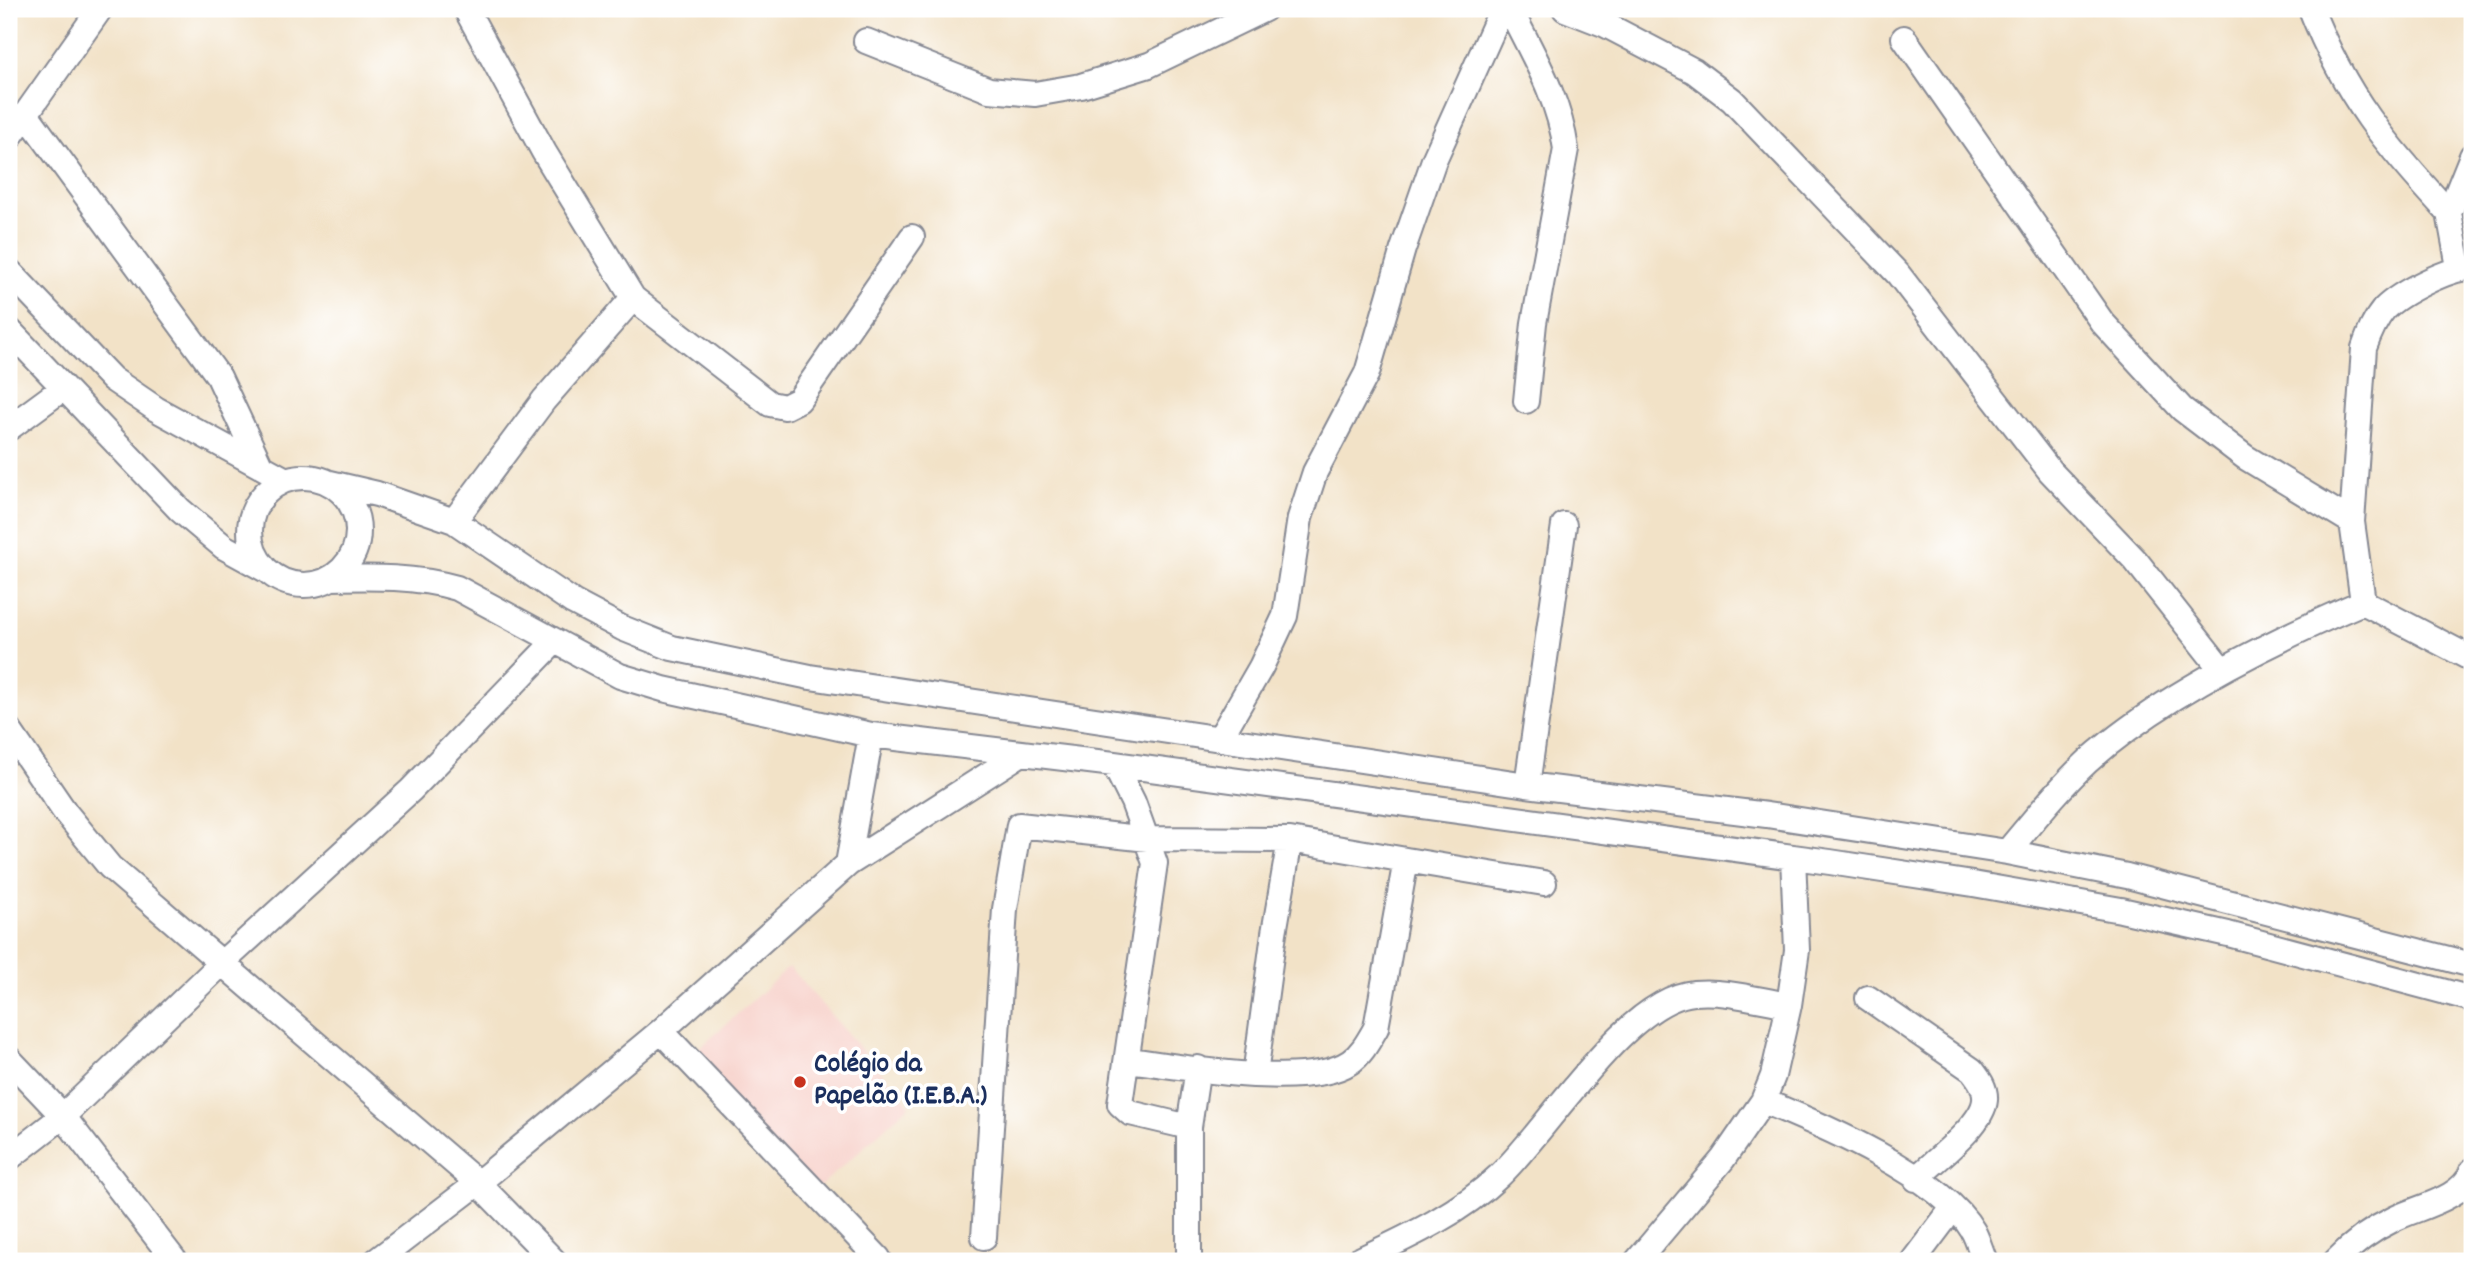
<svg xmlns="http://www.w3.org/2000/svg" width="2481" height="1270" font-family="Dekko,sans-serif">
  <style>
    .built { fill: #f7d0c9 }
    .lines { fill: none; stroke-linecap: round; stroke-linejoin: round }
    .minor-casing { stroke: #868892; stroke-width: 28 }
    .minor { stroke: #fff; stroke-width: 24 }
    .poi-dot { fill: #c8321e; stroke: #fff; stroke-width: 2.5 }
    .labels { text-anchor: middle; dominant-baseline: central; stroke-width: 7; stroke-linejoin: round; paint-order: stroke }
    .poi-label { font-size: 28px; font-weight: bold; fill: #1b2f5e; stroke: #fff; text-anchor: start }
  </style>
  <rect width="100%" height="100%" fill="#fff"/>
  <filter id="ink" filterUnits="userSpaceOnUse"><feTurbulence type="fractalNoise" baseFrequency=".0143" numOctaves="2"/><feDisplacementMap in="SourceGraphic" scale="14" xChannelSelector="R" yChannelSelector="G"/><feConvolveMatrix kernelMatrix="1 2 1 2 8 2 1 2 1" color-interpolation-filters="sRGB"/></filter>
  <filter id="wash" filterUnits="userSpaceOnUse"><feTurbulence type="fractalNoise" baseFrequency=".00686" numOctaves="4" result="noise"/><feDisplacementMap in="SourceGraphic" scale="28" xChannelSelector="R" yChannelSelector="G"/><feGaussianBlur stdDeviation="1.57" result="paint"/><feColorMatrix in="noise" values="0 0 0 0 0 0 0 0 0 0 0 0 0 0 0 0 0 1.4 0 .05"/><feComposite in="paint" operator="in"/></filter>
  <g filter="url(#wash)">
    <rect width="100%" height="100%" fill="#f2e2c7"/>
    <!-- built -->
    <path class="built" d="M789 967 910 1105 814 1192 688 1059Z"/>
  </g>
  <g filter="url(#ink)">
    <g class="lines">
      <defs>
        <path id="minor" d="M466 9 544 152 633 298 770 404 785 407 799 400 912 237
          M1510 9C1533 55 1559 98 1566 149L1534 323 1526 401
          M1565 9 1606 25 1694 71 1732 100 1898 274 2050 471 2136 561 2222 670
          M2311 9C2345 96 2387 146 2449 213
          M1904 38 2102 322 2182 409 2245 457 2352 522
          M866 41 989 90 1035 94 1081 86 1149 65 1265 9
          M27 115 219 377 260 465
          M9 138 100 9
          M2459 267 2449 213 2472 156
          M9 271 112 379 156 409 286 480
          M9 330 180 510 224 547 266 570
          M9 428 62 389
          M250 531a54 54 0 1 1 108 0a54 54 0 1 1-108 0Z
          M330 483 377 494 454 521 573 602 622 628 672 648 810 677 1527 785 1767 815 2007 852 2127 876 2472 965
          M454 521 544 400 633 298
          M331 578C374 577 415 576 457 588L620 676 663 689 871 735 1114 764 1830 862 1973 884 2121 910 2228 934 2472 999
          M2363 602 2352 522 2364 348C2369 334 2374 321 2384 309 2400 293 2450 267 2472 268
          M9 730 65 812 110 867 478 1183 554 1261
          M1220 738 1261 667 1285 616 1300 518 1315 472 1367 373 1403 249 1434 160 1502 9
          M1114 764 1133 802 1155 863 1120 1104 1130 1113 1189 1127V1261
          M1527 785 1564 525
          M2007 852C2033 821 2058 789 2088 761 2162 695 2272 641 2363 602L2472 659
          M1406 860 1544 883
          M848 864 871 735
          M1868 998 1972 1070C1979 1079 1986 1088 1985 1100 1983 1125 1934 1161 1916 1179
          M661 1031 878 1258
          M9 1059 63 1116 175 1261
          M1255 1075 1274 933 1290 840
          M1763 1101C1822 1125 1940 1175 1973 1231 1978 1240 1981 1252 1985 1261
          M1189 1127 1198 1068
          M9 1158 63 1116 222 963 411 790 555 641
          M984 1237 1005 909 1019 825 1148 839 1290 840 1406 860 1376 1028C1369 1040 1362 1054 1350 1062 1307 1091 1179 1066 1128 1060
          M376 1261 478 1183 661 1031 848 864 1022 753
          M1357 1261C1406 1238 1459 1214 1499 1176 1548 1130 1626 999 1694 993 1726 990 1758 1000 1789 1005
          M1637 1261 1723 1159 1763 1101 1773 1076 1789 1005 1797 950 1793 857
          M1913 1261 1953 1208
          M2336 1261C2351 1245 2373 1229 2394 1219 2418 1207 2463 1199 2472 1171"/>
      </defs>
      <!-- minor casing -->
      <use href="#minor" class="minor-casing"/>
      <!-- minor -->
      <use href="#minor" class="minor"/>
    </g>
  </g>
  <!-- markers -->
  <circle class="poi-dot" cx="800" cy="1082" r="7"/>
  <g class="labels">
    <!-- poi labels -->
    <g class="poi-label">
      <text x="814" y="1066">Colégio da<tspan x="814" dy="32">Papelão (I.E.B.A.)</tspan></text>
    </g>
  </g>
  <!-- margin -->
  <rect width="2481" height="1270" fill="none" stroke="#fff" stroke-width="35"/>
</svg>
